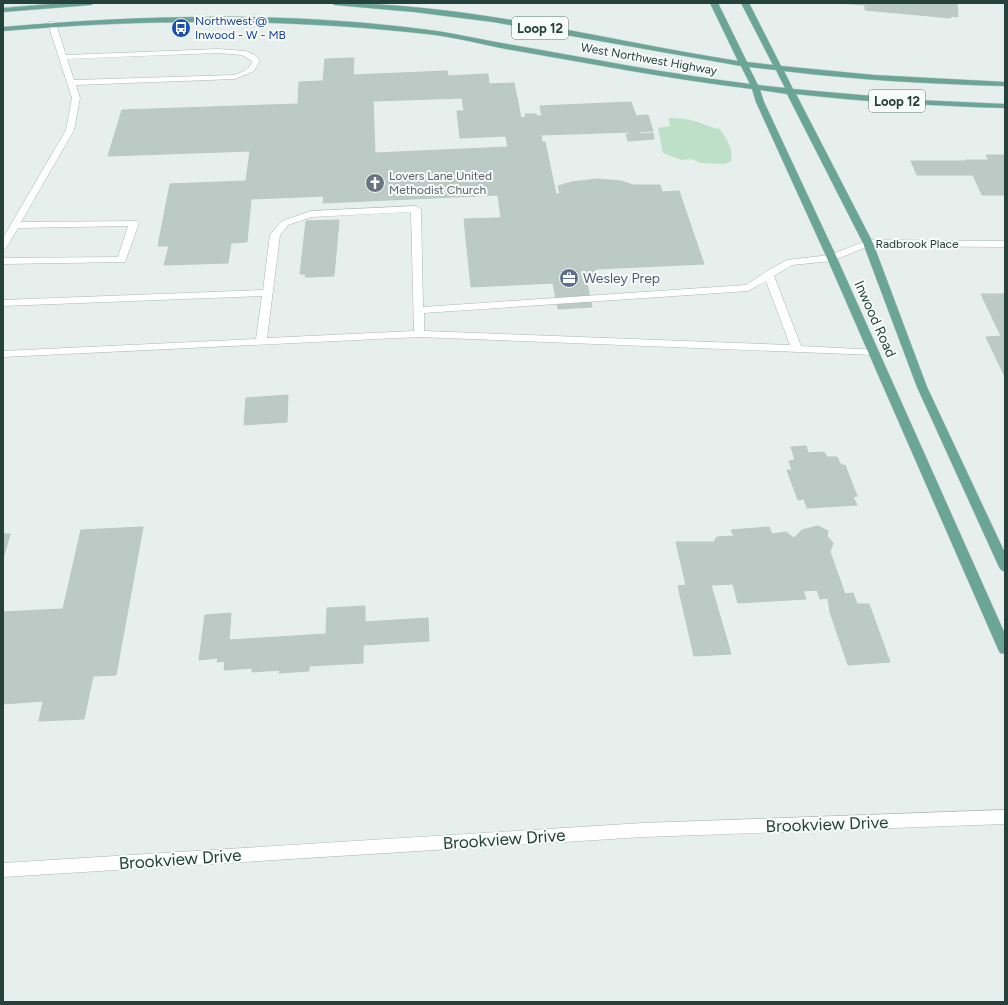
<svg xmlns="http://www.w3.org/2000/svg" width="1008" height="1005" font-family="Figtree,sans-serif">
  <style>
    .green { fill: #bfe0c8 }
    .building { fill: #bbcac4; stroke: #b8c9c2; fill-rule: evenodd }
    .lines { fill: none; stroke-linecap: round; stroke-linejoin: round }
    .minor-casing { stroke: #a8b8b2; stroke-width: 1 }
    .major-casing { stroke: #c2cac8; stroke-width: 1 }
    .minor { fill: #fff; fill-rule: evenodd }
    .major { fill: #6aa596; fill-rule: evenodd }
    .labels { text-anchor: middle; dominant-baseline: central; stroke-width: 4; stroke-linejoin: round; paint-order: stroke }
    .far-transit-label { font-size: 12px; fill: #164399; stroke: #f7fbf9; text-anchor: start }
    .far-street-label { font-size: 12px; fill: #24423a; stroke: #f7fbf9 }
    .far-worship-label { font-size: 12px; fill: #5b616d; stroke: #f7fbf9; text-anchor: start }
    .shield { fill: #f7fbf9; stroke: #637a73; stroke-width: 1 }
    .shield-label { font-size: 13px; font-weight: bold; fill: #24423a }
    .service-label { font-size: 14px; fill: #4e5e75; stroke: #f7fbf9; text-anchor: start }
    .street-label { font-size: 14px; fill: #24423a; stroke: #f7fbf9 }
    .near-street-label { font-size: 17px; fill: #24423a; stroke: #f7fbf9 }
  </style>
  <rect width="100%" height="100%" fill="#e6efeb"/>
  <!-- green -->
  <path class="green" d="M669 118C679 118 688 119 698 122 706 125 712 128 720 129 726 139 734 149 731 161L725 164 701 163 691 159 681 160 663 153 658 128 670 126Z"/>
  <!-- building -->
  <path class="building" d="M838 3H957L958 17 950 16 951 18 865 10V5Z
    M354 58 353 75 447 71 448 76 488 74 489 84 514 83 521 118 526 117 525 114H536L537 116H542L540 106 631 102 636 116 648 115 653 131 639 132 640 134 653 133 654 139 628 141 626 134H630L629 132 541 135 542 142H545L556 194H560L558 186 572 182 597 179 621 181 633 185H660L662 192 679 191 704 264 595 269 598 279H586L592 307 558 309 553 283 471 287 464 219 501 218 498 195 323 203 324 196 251 199 247 242 231 243 228 263 164 265 169 246H158L170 184 246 181 250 151 108 156 122 110 298 104 299 82 323 81 325 59ZM462 98 464 111H457L460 138 506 136 508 147 375 153 373 101Z
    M986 155H1005V195H982L973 175H917L911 161H966L965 160H989Z
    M339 220 334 276 305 277 306 274H300L306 221Z
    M981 294H1005V377L986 337 1001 336Z
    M288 395 287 422 244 425 246 398Z
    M806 446 808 453 824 452 827 457H837L841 465H845L857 496 853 497 857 505 807 508 804 499 798 500 787 470H792L789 461 795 460 791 447Z
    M818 526 828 531 827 536 833 543 830 552 845 594 853 593 857 604H869L890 662 848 665 830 612 828 598 820 599 817 590 803 591 806 599 738 603 733 584 711 585 731 654 694 656 678 586 686 585 676 542H714L717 537 734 536 731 530 769 527 772 534 786 532 794 538 802 530Z
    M143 527 116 675 93 676 84 719 39 721 43 701 3 704V612L63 609 81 530Z
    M3 534H10L3 559Z
    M365 606V622L428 618 429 641 363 645V663L309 666V671L279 673 280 670 252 672V668L224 670 225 661 217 662 218 658 199 660 205 615 231 613 229 640 326 634 327 608Z"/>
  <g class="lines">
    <defs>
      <path id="minor" d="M49 22H55L56 24 66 55 218 49 246 51 255 55 260 60 254 71 235 79 76 85 80 98 74 130 21 222 137 221 139 223 125 262 3 264V258L118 257 128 226 18 228 6 248 3 249V238L66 130 72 98 48 24ZM218 53 242 55 252 61C250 70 242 72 234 75L74 80 67 59Z
        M416 206 421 209 423 307 746 285 763 274 765 272 787 260 830 255 868 240 1005 241V247L869 246 832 261 792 265 774 276 801 346 878 350 879 352 878 354 874 355 419 337 3 357V351L256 339 262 296 3 306V300L263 290 270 235 282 221 311 211ZM411 212 414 331 267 338 280 235 288 225 312 217ZM766 281 790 345 424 331V313L748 291Z
        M1005 810V824L643 837 3 877V863L643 823Z"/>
      <path id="major" d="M63 3H95L91 5 3 12V8Z
        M331 3C469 3 603 40 738 61L710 3H718L747 62 773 65 741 3H749L781 66 874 75 1005 82V86C931 84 858 80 784 71L793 89 917 100 1005 104V108C935 106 866 102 796 94L873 243 927 387 1005 553V572L1001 570 999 567 917 387 863 243 787 94 760 90 764 102 837 258 1005 634V654L1000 653 998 649 827 258 756 102 752 89C671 79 592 64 512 50 484 45 455 37 427 34 285 18 144 19 3 31V27C145 15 288 11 429 30 455 33 481 40 507 44 588 58 668 74 750 84L741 66 493 22 414 12 335 5ZM749 67 776 70 785 88 758 85Z"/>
    </defs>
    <!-- minor casing -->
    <use href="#minor" class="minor-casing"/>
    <!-- major casing -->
    <use href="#major" class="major-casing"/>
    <!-- minor -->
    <use href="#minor" class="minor"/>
    <!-- major -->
    <use href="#major" class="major"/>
  </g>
  <!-- icons -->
  <defs>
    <symbol id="bus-disc" viewBox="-11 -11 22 22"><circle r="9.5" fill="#1a4fb4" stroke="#f7fbf9"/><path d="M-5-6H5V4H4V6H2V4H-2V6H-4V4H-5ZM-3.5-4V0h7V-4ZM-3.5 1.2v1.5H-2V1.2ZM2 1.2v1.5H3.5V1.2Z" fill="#fff"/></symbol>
    <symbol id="church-disc" viewBox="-11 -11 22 22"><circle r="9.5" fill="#6b7280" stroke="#f7fbf9"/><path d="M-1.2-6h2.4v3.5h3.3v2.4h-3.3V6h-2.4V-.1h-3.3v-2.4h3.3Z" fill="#fff"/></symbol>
    <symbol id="office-disc" viewBox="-11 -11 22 22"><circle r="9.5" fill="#5c6f8a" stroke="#f7fbf9"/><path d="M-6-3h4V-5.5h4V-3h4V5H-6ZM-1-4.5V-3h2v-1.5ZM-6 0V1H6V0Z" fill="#fff"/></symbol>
  </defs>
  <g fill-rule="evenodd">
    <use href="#bus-disc" x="170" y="17" width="22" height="22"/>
    <use href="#church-disc" x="364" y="172" width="22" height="22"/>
    <use href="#office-disc" x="558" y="267" width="22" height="22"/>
  </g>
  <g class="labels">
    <!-- far-transit labels -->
    <g class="far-transit-label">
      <text x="195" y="21">Northwest @<tspan x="195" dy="14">Inwood - W - MB</tspan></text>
    </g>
    <!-- far-street labels -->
    <g class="far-street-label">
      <text transform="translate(649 59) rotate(10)">West Northwest Highway</text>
      <text x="917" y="244">Radbrook Place</text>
    </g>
    <!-- far-worship labels -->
    <g class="far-worship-label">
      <text x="389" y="176">Lovers Lane United<tspan x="389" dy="14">Methodist Church</tspan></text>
    </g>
    <!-- shield labels -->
    <g class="shield">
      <rect x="512" y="17" width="56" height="22" rx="3"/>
      <rect x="869" y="90" width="56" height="22" rx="3"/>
    </g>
    <g class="shield-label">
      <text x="540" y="28">Loop 12</text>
      <text x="897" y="101">Loop 12</text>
    </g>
    <!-- service labels -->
    <g class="service-label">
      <text x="583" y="278">Wesley Prep</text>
    </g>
    <!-- street labels -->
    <g class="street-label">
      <text transform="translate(875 319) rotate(66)">Inwood Road</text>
    </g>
    <!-- near-street labels -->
    <g class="near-street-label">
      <text transform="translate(827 824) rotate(-2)">Brookview Drive</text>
      <text transform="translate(504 839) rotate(-4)">Brookview Drive</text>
      <text transform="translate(180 859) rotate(-4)">Brookview Drive</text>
    </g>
  </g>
  <!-- border -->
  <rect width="1008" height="1005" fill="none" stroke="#24423a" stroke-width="8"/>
</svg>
